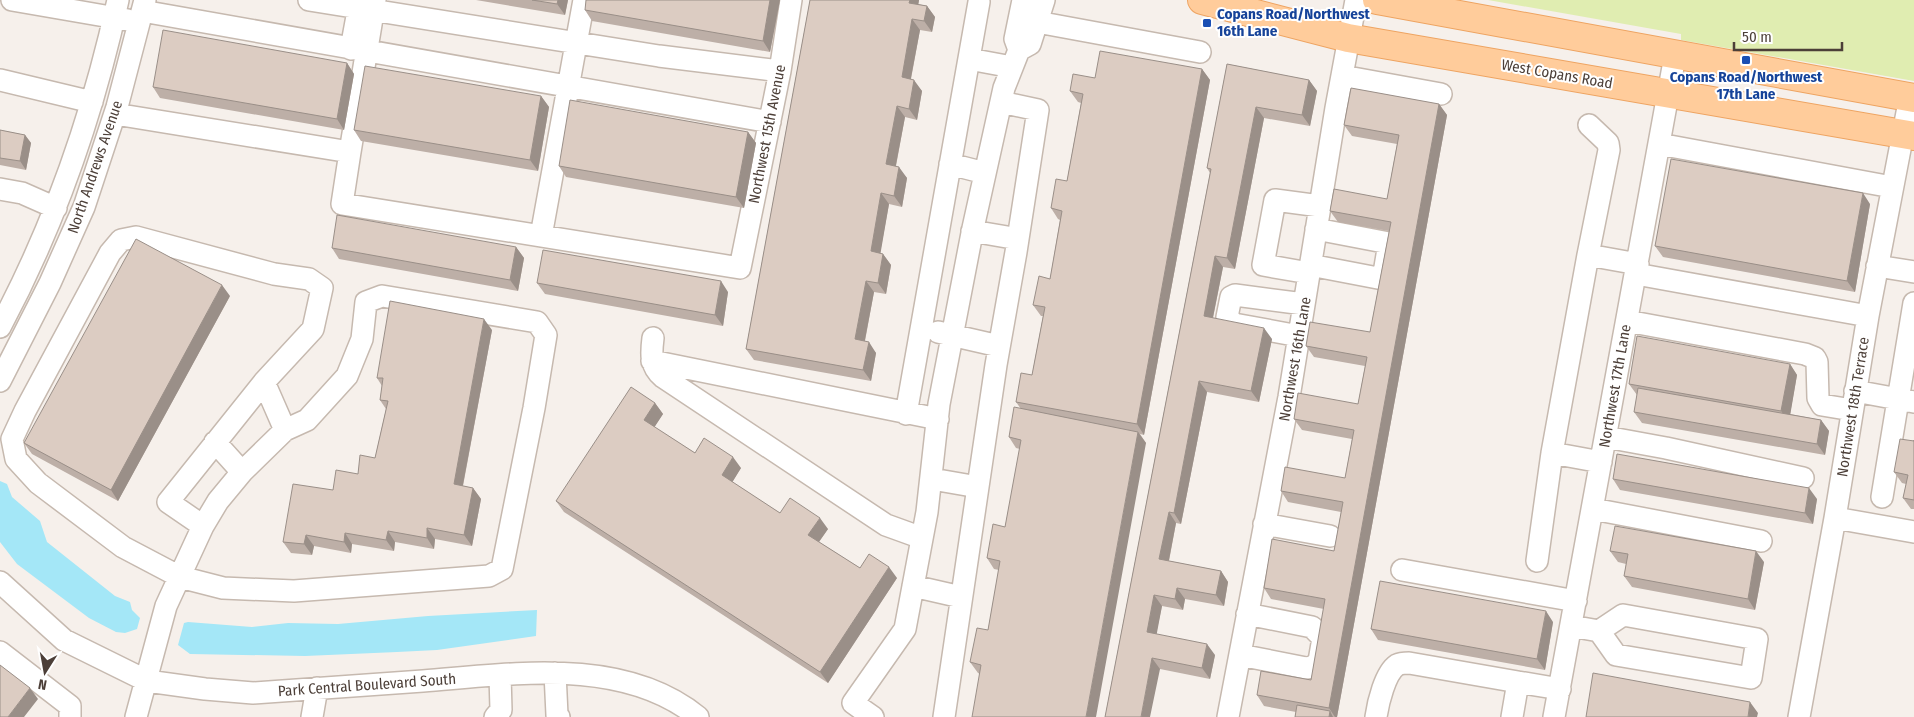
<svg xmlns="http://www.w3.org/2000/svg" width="1914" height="717" font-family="'Fira Sans Condensed',sans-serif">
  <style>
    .green { fill: #e0edb1 }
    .water { fill: #a4e7f7 }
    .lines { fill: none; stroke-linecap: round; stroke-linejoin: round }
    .minor-casing { stroke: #c6b9af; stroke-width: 24 }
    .major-casing { stroke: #eea462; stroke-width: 30 }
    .minor { stroke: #fff; stroke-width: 21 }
    .major { stroke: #ffcc9b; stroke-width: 28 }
    .wall { fill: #bdafa7 }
    .shaded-wall { fill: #9a8f88 }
    .building { fill: #dcccc2; stroke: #9a8f88 }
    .transit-dot { fill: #1a4fb4; stroke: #fff; stroke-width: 2 }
    .labels { text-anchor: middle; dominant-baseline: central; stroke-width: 4; stroke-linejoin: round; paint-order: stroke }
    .transit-label { font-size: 15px; font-weight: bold; fill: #164399; stroke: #fff; text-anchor: start }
    .street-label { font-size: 15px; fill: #4c3f38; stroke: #fff }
  </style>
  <rect width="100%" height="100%" fill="#f6f0eb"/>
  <!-- green -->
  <path class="green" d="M1488 0H1914V81L1681 40V34Z"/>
  <!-- water -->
  <path class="water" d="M0 481 7 484 12 497 40 521 47 542 115 596 130 602 132 610 140 618 137 629 125 633 116 632 89 618 17 564 0 542Z
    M537 610 536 636 437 650 397 652 305 656 190 654 178 645 184 623 188 622 252 627 288 623 338 624 428 616Z"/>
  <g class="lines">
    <defs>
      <path id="minor" d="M12 0 128 20
        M309 0 659 56 780 71
        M142 11 770 122
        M1037 22 1200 52
        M351 49 360 0
        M1019 50 1015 39 1023 0
        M969 59 1012 67
        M1342 76 1441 94
        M0 80 92 102
        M115 114 350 152 342 204 740 268 780 71 791 0
        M1659 144 1892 187
        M350 152 375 0
        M950 164 985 173
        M0 189 22 193 56 208
        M972 231 1018 239
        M541 236 584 0
        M1588 255 1609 150 1608 143 1589 125
        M1310 265 1383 279 1389 243 1316 229
        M1877 266 1914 272
        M1309 273 1263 265 1275 200 1320 206
        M1636 274 1868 316
        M1627 321 1805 354 1815 358 1817 362 1818 398 1822 405 1852 410
        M0 327C55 224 93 114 118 0
        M938 332 999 346
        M1299 336 1234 324 1227 317 1231 297 1235 295 1304 304
        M653 338C651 354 650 366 663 377L886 525 922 538
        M652 361 938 419
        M0 381 50 283 84 207 117 107 145 0
        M1855 391 1914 402
        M906 414 979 2
        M1606 437 1666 448 1803 478
        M215 442 242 472
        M1552 453 1601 462
        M932 479 978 487
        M1882 497 1914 303
        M1593 509 1761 541
        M1835 518 1914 532
        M1264 524 1330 536
        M203 526 168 502 264 382
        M1537 561 1552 453 1588 255 1638 264
        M1402 570 1576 601
        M0 582 64 640 147 681 205 689 253 693C310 689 367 685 423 681 512 674 623 656 698 717
        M913 586 961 597
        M1571 626 1599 631 1616 655 1751 678 1757 639 1623 615 1599 631
        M0 652 70 706V717
        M1240 655 1306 668 1313 667 1319 661 1323 638 1312 627 1247 614
        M555 673 557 715 559 717
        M136 717 166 606 203 526 218 501 242 472 285 430 307 420 347 376 362 339 366 302 382 296 537 322 546 335 534 408 502 569 489 576 294 591 223 588 180 577 123 547 38 483 16 459 12 439 25 411 110 253 121 240 136 237 274 274 309 279 322 288 313 329 264 382 285 430
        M312 717 317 688
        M495 717 501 710 500 675
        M873 717 853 703 905 629 927 512 939 404 973 228 1004 88 1019 50 1030 44 1044 0
        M944 717 996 365 1016 252 1038 110 1001 102
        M1228 717 1289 397 1336 108 1356 0
        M1376 717C1378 703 1385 673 1397 665 1401 663 1405 663 1409 663L1518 682
        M1512 717 1518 682 1560 689
        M1554 717 1675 56
        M1799 717 1835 518 1868 316 1910 97"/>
      <path id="major" d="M1202 0 1348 38 1914 136
        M1377 0 1914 98"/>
    </defs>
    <!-- minor casing -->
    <use href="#minor" class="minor-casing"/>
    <!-- major casing -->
    <use href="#major" class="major-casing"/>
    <!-- minor -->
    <use href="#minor" class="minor"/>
    <!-- major -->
    <use href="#major" class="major"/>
  </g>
  <!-- wall -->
  <path class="wall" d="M476 0H568L565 15Z
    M780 0 770 52 592 21 585 10Z
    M810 0H919L918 4 927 6 935 17 932 32 920 30 911 79 922 91 917 120 905 117 896 166 907 178 902 207 889 204 880 253 883 254 891 265 886 294 874 292 865 341 876 353 871 381 754 360 746 349Z
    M347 63 354 74 344 130 160 98 153 87Z
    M1227 64 1309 80 1317 91 1310 126 1264 118 1235 269 1223 267 1213 318 1272 339 1259 402 1207 392 1181 524 1176 523 1169 561 1221 571 1228 582 1224 606 1185 599 1183 610 1162 606 1156 634 1215 655 1210 679 1160 669 1105 717 1210 173 1207 168Z
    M1202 69 1210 80 1144 435 1140 434 1146 443 980 674 978 673 970 662 988 630 999 570 994 569 987 558 1005 527 1020 449 1016 448 1009 437 1021 409 1016 402 1032 375 1043 316H1041L1033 305 1050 279 1060 220 1058 219 1051 208 1067 181 1081 103 1078 102 1070 91 1095 78Z
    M541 96 549 107 538 171 361 141 354 130Z
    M1439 104 1447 115 1337 717H1295L1296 712 1264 706 1257 695 1311 680 1324 609 1271 599 1264 588 1334 551 1341 512 1288 502 1281 491 1345 478 1352 439 1302 430 1294 419 1358 404 1365 366 1314 357 1306 346 1370 332 1389 231 1338 222 1330 211 1387 199 1397 144 1352 136 1344 125Z
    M0 130 25 135 31 143 26 170 0 165Z
    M748 132 756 143 744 208 566 177 559 166Z
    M1870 204 1855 292 1663 257 1655 246Z
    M516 247 524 258 518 291 339 259 332 248Z
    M537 283 728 292 723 326 545 294Z
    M230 296 118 501 32 454 24 443Z
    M492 330 463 486 473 488 481 499 472 546 435 539 434 549 395 542 394 551 352 544 351 553 314 546 312 555 291 553 283 542 333 490 358 474 375 458 386 409 380 400 382 386 377 378Z
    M1790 364 1797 375 1790 414 1821 420 1829 431 1825 455 1642 423 1634 412 1637 395 1629 384Z
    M655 403 663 414 654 427 695 453 741 468 732 482 780 513 828 529 819 542 860 568 897 578 828 683 564 512 556 501Z
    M1914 440V509H1911L1903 498 1906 484 1902 483 1894 472Z
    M1613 479 1817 499 1813 524 1620 490Z
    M1610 551 1764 562 1755 610 1632 587 1624 576 1626 564 1618 562Z
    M1553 622 1545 670 1378 640 1371 629Z"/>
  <!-- shaded-wall -->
  <path class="shaded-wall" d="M558 0H568L565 15 557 4Z
    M770 0H780L770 52 763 41Z
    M910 0H919L917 14 909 3Z
    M927 6 935 17 932 32 924 21Z
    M912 19 920 30 909 88 902 77Z
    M347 63 354 74 344 130 337 119Z
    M1202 69 1210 80 1144 435 1137 424Z
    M914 80 922 91 917 120 909 109Z
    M1309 80 1317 91 1310 126 1302 115Z
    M541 96 549 107 538 171 530 160Z
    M1439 104 1447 115 1337 717H1335L1329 708Z
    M897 106 905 117 894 175 886 164Z
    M1256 107 1264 118 1235 269 1227 258Z
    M748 132 756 143 744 208 736 197Z
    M25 135 31 143 26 170 20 161Z
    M899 167 907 178 902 207 894 196Z
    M881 193 889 204 879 262 871 251Z
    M1863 193 1870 204 1855 292 1847 281Z
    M516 247 524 258 518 291 510 280Z
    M883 254 891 265 886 294 878 283Z
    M1215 256 1223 267 1211 327 1204 316Z
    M721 281 728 292 723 326 715 315Z
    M866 281 874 292 863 350 855 339Z
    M222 285 230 296 118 501 111 490Z
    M484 319 492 330 461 495 454 484Z
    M1264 328 1272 339 1259 402 1251 391Z
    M869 342 876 353 871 381 863 370Z
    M1790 364 1797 375 1789 422 1781 411Z
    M1199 381 1207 392 1181 524 1174 513Z
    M655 403 663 414 652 431 644 420Z
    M1821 420 1829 431 1825 455 1817 444Z
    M1138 432 1146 443 1096 717H1086Z
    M733 457 741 468 730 486 722 475Z
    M473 488 481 499 472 546 464 535Z
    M1809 488 1817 499 1813 524 1805 513Z
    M1169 512 1176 523 1167 570 1159 559Z
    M820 518 828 529 816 546 808 535Z
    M427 528 435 539 434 549 427 538Z
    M388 531 395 542 394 551 386 540Z
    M345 533 352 544 351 553 344 542Z
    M306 535 314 546 312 555 304 544Z
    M1756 551 1764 562 1755 610 1748 599Z
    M889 567 897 578 828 683 820 672Z
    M1221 571 1228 582 1224 606 1216 595Z
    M1177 588 1185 599 1183 610 1175 599Z
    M1154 595 1162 606 1155 643 1147 632Z
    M1546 611 1553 622 1545 670 1537 659Z
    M1207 644 1215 655 1210 679 1202 668Z
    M1152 658 1160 669 1150 717H1141Z
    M30 688 38 699 24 717H8Z
    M1750 702 1758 713 1757 717H1748Z
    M1330 711 1333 717H1329Z"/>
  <!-- building -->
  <path class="building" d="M532 0H558L557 4Z
    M586 0H770L763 41 585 10Z
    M810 0H910L909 3 927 6 924 21 912 19 902 77 914 80 909 109 897 106 886 164 899 167 894 196 881 193 871 251 883 254 878 283 866 281 855 339 869 342 863 370 746 349Z
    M163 30 347 63 337 119 153 87Z
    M1100 51 1202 69 1137 424 1016 402 1021 373 1032 375 1045 307 1033 305 1039 276 1050 279 1062 211 1051 208 1056 179 1067 181 1083 94 1070 91 1073 74 1095 78Z
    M1227 64 1309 80 1302 115 1256 107 1227 258 1215 256 1204 316 1264 328 1251 391 1199 381 1174 513 1169 512 1159 559 1221 571 1216 595 1177 588 1175 599 1154 595 1147 632 1207 644 1202 668 1152 658 1141 717H1105L1211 169 1207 168Z
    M365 66 541 96 530 160 354 130Z
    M1351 88 1439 104 1329 708 1257 695 1261 671 1311 680 1325 599 1264 588 1272 539 1334 551 1343 502 1281 491 1285 467 1345 478 1354 430 1294 419 1298 393 1358 404 1367 357 1306 346 1310 322 1370 332 1391 222 1330 211 1334 189 1387 199 1399 135 1344 125Z
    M570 100 748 132 736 197 559 166Z
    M0 130 25 135 20 161 0 158Z
    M1671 159 1863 193 1847 281 1655 246Z
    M337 215 516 247 510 280 332 248Z
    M136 239 222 285 111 490 24 443Z
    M543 250 721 281 715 315 537 283Z
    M390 301 484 319 454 484 473 488 464 535 427 528V538L388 531 386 540 345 533 344 542 306 535 304 544 283 542 293 484 333 490 336 470 358 474 360 455 375 458 388 401 380 400 383 378H377Z
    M1637 336 1790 364 1781 411 1629 384Z
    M631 387 655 403 644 420 695 453 704 438 733 457 722 475 780 513 790 498 820 518 808 535 860 568 869 554 889 567 820 672 556 501Z
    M1638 388 1821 420 1817 444 1634 412Z
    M1014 407 1138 432 1086 717H972L981 665 970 662 977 628 988 630 1000 561 987 558 993 524 1005 527 1021 440 1009 437Z
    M1900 439 1914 441V440V500L1903 498 1908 475 1894 472Z
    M1617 454 1809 488 1805 513 1613 479Z
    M1615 526 1756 551 1748 599 1624 576 1628 554 1610 551Z
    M1380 581 1546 611 1537 659 1371 629Z
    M0 665 30 688 8 717H0Z
    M1593 673 1750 702 1748 717H1586Z
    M1297 705 1330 711 1329 717H1295Z"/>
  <!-- markers -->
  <g class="transit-dot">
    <rect x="1202" y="18" width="10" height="10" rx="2.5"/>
    <rect x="1741" y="55" width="10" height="10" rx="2.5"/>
  </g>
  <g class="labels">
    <!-- transit labels -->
    <g class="transit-label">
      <text x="1217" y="14">Copans Road/Northwest<tspan x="1217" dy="17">16th Lane</tspan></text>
      <text x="1746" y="77" text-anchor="middle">Copans Road/Northwest<tspan x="1746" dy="17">17th Lane</tspan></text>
    </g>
    <!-- street labels -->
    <g class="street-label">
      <text transform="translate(1557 74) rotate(10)">West Copans Road</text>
      <text transform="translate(767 134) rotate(-79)">Northwest 15th Avenue</text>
      <text transform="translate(95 167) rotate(-71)">North Andrews Avenue</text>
      <text transform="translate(1295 359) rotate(-80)">Northwest 16th Lane</text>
      <text transform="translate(1615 386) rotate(-80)">Northwest 17th Lane</text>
      <text transform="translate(1853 407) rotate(-81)">Northwest 18th Terrace</text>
      <text transform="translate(367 685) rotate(-4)">Park Central Boulevard South</text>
    </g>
  </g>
  <!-- north arrow -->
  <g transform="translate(45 672) rotate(191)" stroke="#ffffff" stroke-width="4" paint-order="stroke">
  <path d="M0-4L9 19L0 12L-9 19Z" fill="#4c3f38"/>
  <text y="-8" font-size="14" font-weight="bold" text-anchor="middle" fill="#4c3f38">N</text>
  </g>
  <!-- scale -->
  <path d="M1734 42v8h108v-8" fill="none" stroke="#4c3f38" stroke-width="2.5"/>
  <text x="1742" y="42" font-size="15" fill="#4c3f38" stroke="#ffffff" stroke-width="4" paint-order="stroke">50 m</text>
</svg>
